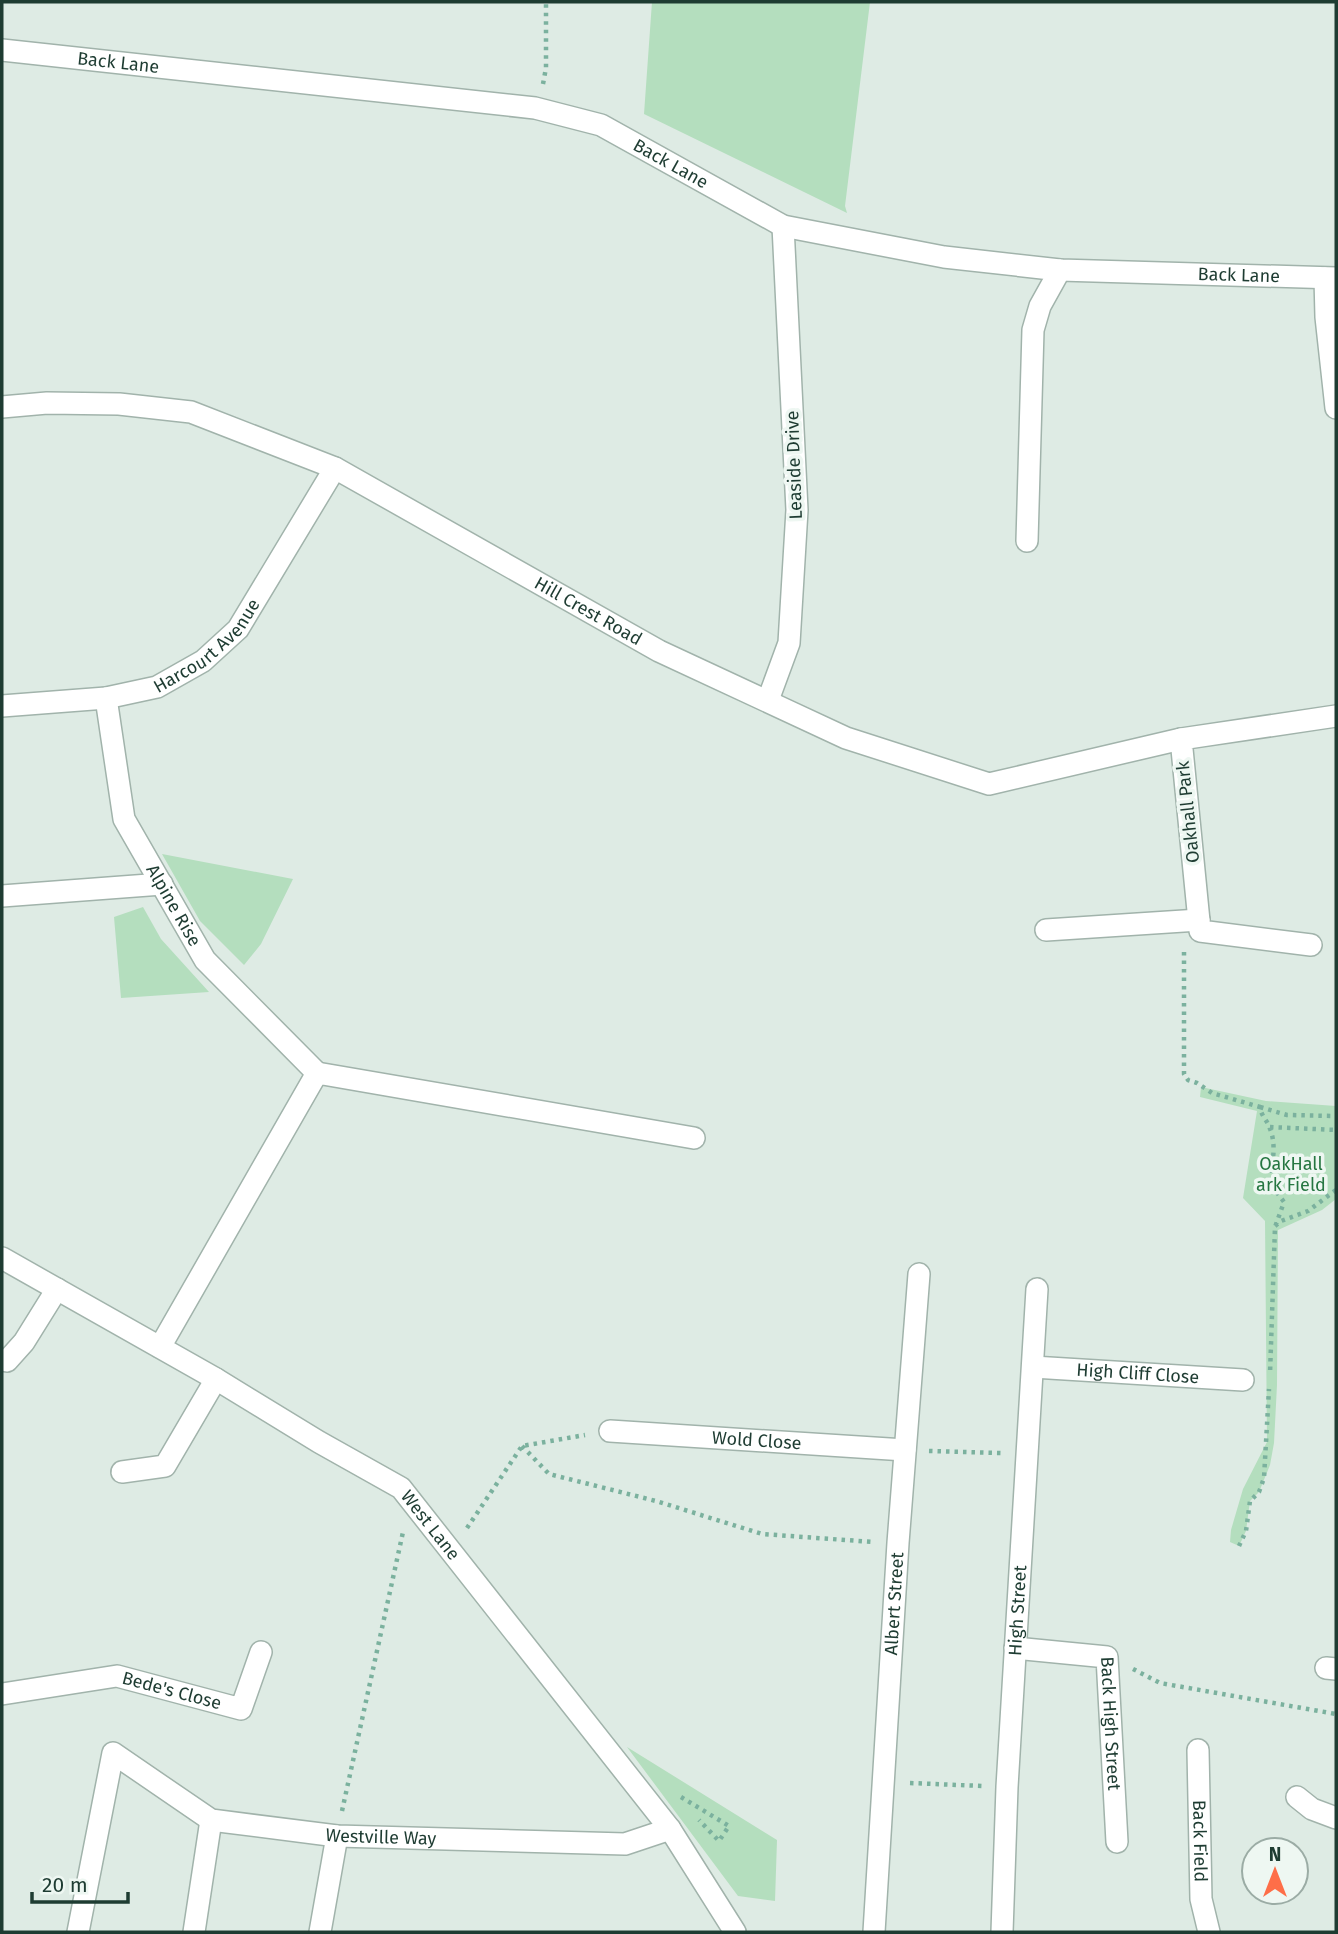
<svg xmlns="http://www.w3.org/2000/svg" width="1338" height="1934" font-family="'Fira Sans',sans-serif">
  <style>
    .green { fill: #b4debe }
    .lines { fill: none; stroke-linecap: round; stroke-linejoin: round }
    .minor-casing { stroke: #a1b3ab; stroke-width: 24 }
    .path { stroke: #7bb19e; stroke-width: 4.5; stroke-dasharray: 3.5 5; stroke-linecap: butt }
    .minor { stroke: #fff; stroke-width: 21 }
    .labels { text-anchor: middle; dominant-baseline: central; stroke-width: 7; stroke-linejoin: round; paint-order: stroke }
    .street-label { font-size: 18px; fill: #1e3c32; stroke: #eef7f2 }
    .park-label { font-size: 18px; fill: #257641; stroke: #eef7f2 }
  </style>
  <rect width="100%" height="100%" fill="#deebe4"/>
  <!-- green -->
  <path class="green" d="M652 2H870L845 206 847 213 644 114Z
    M162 854 293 879 261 944 244 965 200 921Z
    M143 907 161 939 209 992 121 998 114 917Z
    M1201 1087 1266 1101 1336 1106V1199L1322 1210 1278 1230 1277 1385 1274 1443 1270 1465 1259 1492 1250 1501 1246 1531 1239 1546 1230 1542 1231 1530 1243 1489 1267 1442 1265 1221 1243 1198 1257 1111 1200 1097Z
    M627 1747 777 1840 775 1901 738 1896Z"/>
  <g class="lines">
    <defs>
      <g id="minor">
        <path id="s1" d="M2 50 535 108 601 125 783 226 944 257 1060 270 1336 278"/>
        <path d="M1325 278 1326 317 1336 408"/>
        <path id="s2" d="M2 407 47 403 119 404 191 412 335 468 659 651 846 738 989 784 1181 739"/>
        <path d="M1027 541 1033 330 1040 306 1060 270"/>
        <path id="s3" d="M106 698 124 819 205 960 317 1073"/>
        <path d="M768 700 789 643 797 510 783 226"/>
        <path id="s4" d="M2 706 106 698 157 687 203 661 238 629 335 468"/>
        <path d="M2 896 162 884"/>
        <path d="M1046 930 1199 920"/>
        <path d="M1311 945 1200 931 1181 739 1336 716"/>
        <path id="s5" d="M2 1258 216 1379 319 1442 401 1488 670 1829 735 1932"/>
        <path d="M160 1347 317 1073 694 1138"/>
        <path d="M7 1361 24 1342 57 1289"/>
        <path id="s6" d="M1033 1367 1243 1380"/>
        <path id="s7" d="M610 1431 905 1450"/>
        <path d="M122 1472 165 1466 216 1379"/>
        <path id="s8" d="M1015 1648 1107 1657 1117 1842"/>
        <path d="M1326 1668 1336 1669"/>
        <path id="s9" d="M2 1694 117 1676 241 1709 261 1652"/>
        <path id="s10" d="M1198 1750 1201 1899 1209 1932"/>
        <path d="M1297 1797 1312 1809 1336 1818"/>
        <path id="s11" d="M78 1932 113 1753 211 1820 337 1836 625 1844 670 1829"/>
        <path d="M194 1932 211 1820"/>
        <path d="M320 1932 337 1836"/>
        <path id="s12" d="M874 1932 898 1543 919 1274"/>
        <path id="s13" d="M1002 1932 1007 1787 1037 1289"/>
      </g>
    </defs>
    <!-- minor casing -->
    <use href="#minor" class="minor-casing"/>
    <!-- path -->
    <path class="path" d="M543 84 546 68V2
      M1184 952V1074L1188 1080 1197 1083 1212 1093 1260 1107C1261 1116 1268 1121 1270 1129 1277 1146 1272 1165 1269 1182L1284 1202 1275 1227 1270 1374
      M1260 1107 1287 1115 1336 1116
      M1270 1127 1336 1130
      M1275 1226 1281 1221 1308 1211 1336 1190
      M522 1446 549 1474 656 1501 762 1534 873 1542
      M929 1451 1001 1453
      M467 1528 522 1446 585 1435
      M1239 1546 1246 1531 1250 1501 1259 1492 1264 1478 1269 1389
      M1133 1669 1160 1683 1336 1714
      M910 1783 982 1786
      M681 1797 729 1826 719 1841 699 1820
      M342 1811 403 1532"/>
    <!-- minor -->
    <use href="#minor" class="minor"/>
  </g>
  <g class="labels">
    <!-- street labels -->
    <g class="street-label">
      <text stroke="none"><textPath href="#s1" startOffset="117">Back Lane</textPath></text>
      <text stroke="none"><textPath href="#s1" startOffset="684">Back Lane</textPath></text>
      <text stroke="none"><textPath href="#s1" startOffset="1272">Back Lane</textPath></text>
      <text transform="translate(794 465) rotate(-92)">Leaside Drive</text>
      <text stroke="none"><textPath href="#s2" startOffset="635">Hill Crest Road</textPath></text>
      <text stroke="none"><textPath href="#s4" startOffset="222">Harcourt Avenue</textPath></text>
      <text transform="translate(1188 812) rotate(-96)">Oakhall Park</text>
      <text stroke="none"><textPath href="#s3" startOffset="222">Alpine Rise</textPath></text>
      <text stroke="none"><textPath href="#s6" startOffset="105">High Cliff Close</textPath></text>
      <text stroke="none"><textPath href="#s7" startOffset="147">Wold Close</textPath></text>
      <text stroke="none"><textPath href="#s5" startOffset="508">West Lane</textPath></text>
      <text stroke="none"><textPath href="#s12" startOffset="329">Albert Street</textPath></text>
      <text stroke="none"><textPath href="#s13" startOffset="322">High Street</textPath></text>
      <text stroke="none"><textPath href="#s9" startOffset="173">Bede's Close</textPath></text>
      <text stroke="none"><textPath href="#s8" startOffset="159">Back High Street</textPath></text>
      <text stroke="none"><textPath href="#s11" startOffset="472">Westville Way</textPath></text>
      <text stroke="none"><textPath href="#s10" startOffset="91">Back Field</textPath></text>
    </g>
    <!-- park labels -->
    <g class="park-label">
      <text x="1291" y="1164">OakHall<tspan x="1291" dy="21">ark Field</tspan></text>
    </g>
  </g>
  <!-- border -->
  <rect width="1338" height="1934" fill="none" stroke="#1e3c32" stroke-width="7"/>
  <!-- north arrow -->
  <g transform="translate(1275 1871)"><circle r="33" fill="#eef7f2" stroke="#9baca5" stroke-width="2"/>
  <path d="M0-5L12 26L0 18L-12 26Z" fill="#fe6e48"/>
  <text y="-10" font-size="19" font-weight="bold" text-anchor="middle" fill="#1e3c32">N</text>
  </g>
  <!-- scale -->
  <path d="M32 1892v10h96v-10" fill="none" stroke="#1e3c32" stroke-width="3.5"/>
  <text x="42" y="1892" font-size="21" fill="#1e3c32" stroke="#eef7f2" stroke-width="5" paint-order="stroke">20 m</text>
</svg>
